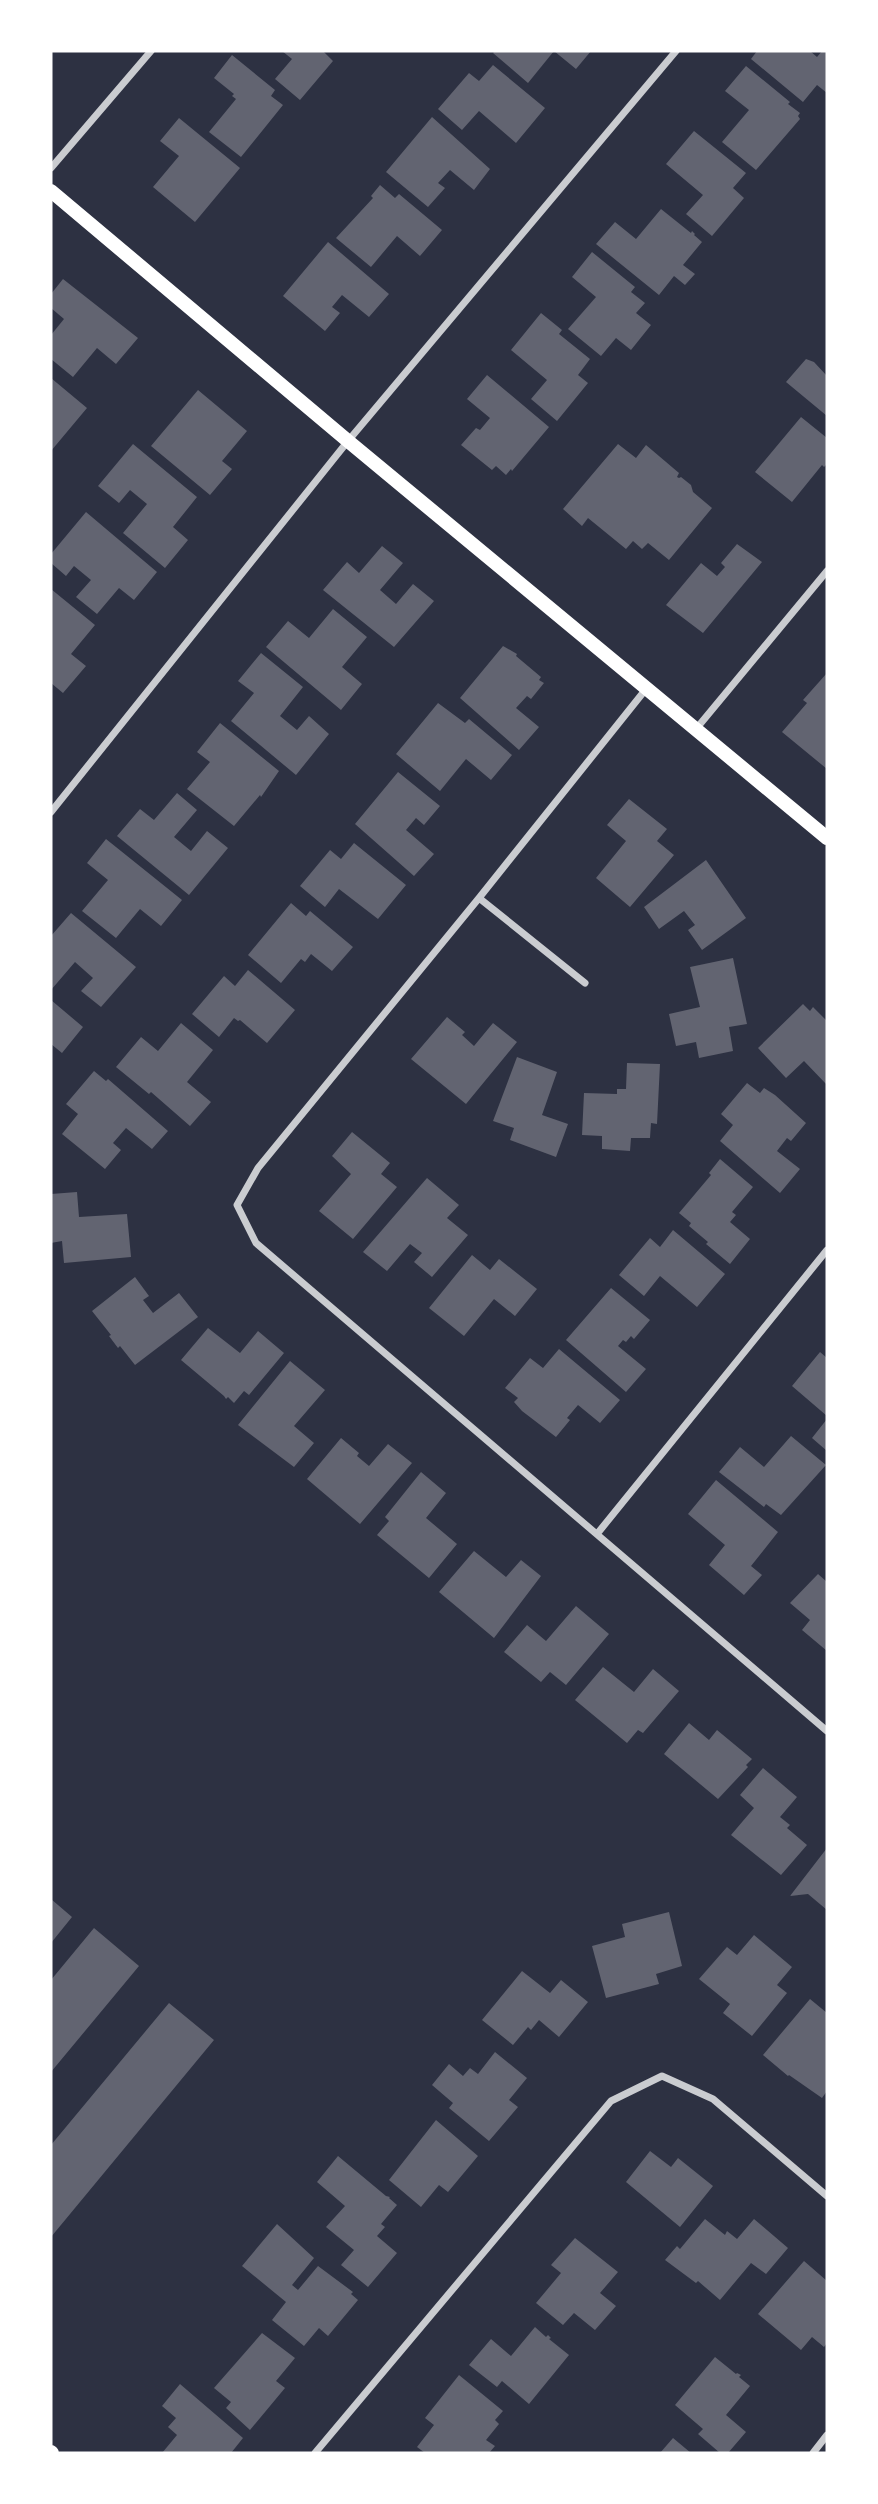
<svg xmlns="http://www.w3.org/2000/svg" width="878" height="2504" font-family="'Fira Sans',sans-serif">
  <style>
    .building { fill: #626471 }
    .lines { fill: none; stroke-linecap: round; stroke-linejoin: round }
    .minor { stroke: #caccd0; stroke-width: 7 }
    .secondary { stroke: #fff; stroke-width: 14 }
  </style>
  <rect width="100%" height="100%" fill="#2d3142"/>
  <!-- building -->
  <path class="building" d="M282 51H323L333 61 300 100 275 79 292 59Z
    M495 51H591L576 69 554 51 528 83 493 53Z
    M757 51H810L817 57 822 51H827V93L817 85 803 102 751 59Z
    M232 55 275 90 271 96 283 105 241 157 209 132 236 99 232 96 234 94 214 78Z
    M493 65 545 108 516 143 479 111 462 130 438 109 469 73 479 81Z
    M746 66 790 102 788 104 800 113 798 116 800 119 756 170 722 142 749 110 725 91Z
    M432 117 490 169 474 190 450 170 438 183 445 188 428 207 386 172Z
    M179 118 240 168 195 222 153 187 179 156 160 141Z
    M694 131 746 173 733 188 744 198 712 236 686 214 703 195 666 164Z
    M380 185 395 198 399 194 442 230 420 256 397 236 371 267 336 238 373 198 371 196Z
    M661 209 691 233 692 231 695 234 694 235 702 242 683 265 695 274 685 285 674 276 659 295 596 244 615 222 636 239Z
    M328 242 389 294 369 317 342 295 332 307 340 313 325 331 283 296Z
    M592 252 635 287 631 292 645 303 636 313 651 325 631 350 616 338 601 356 568 329 596 297 572 277Z
    M63 279 138 338 116 364 97 348 73 377 51 359V335L64 319 51 308V294Z
    M541 313 562 330 559 334 590 359 578 375 588 383 557 421 531 399 547 380 511 350Z
    M806 359 814 362 827 376V416L786 382Z
    M487 375 549 427 512 471 511 469 506 475 496 466 492 470 461 445 476 428 480 430 490 418 467 399Z
    M51 378 87 408 51 451Z
    M198 390 247 431 222 461 232 469 210 495 151 446Z
    M801 417 827 438V464L824 467 822 465 792 502 755 472Z
    M133 444 197 497 173 527 188 540 165 568 123 533 147 504 130 490 119 503 98 486Z
    M618 444 636 458 646 445 679 473 677 477 679 478 681 477 691 485 693 492 712 508 669 560 648 543 642 549 633 541 626 549 588 518 582 526 563 509Z
    M86 512 157 572 134 600 119 588 97 614 76 597 91 580 74 566 66 576 51 563V554Z
    M737 544 762 562 703 633 666 605 701 563 717 576 725 567 721 563Z
    M382 546 403 563 380 590 396 604 413 584 434 601 394 647 323 590 347 562 359 573Z
    M51 589 95 625 71 654 86 666 63 693 51 683Z
    M333 609 367 637 342 667 362 684 341 710 266 647 288 621 309 638Z
    M503 646 517 654 516 656 541 677 539 680 544 683 531 699 527 696 516 708 539 727 519 750 460 698Z
    M261 653 303 687 280 716 297 730 309 716 329 734 296 775 231 721 254 693 238 681Z
    M827 673V769L782 732 807 703 803 700Z
    M438 703 465 723 469 719 512 755 491 780 466 759 440 791 396 754Z
    M220 723 279 771 261 797 260 795 234 826 187 789 210 762 197 752Z
    M398 772 440 806 424 825 416 818 406 830 434 854 414 876 355 824Z
    M177 793 197 810 174 837 191 851 207 831 228 848 189 895 117 836 140 809 154 820Z
    M629 799 667 829 657 841 674 855 630 907 596 878 626 841 607 825Z
    M106 839 182 900 161 926 140 909 116 938 82 911 108 880 87 863Z
    M354 843 406 885 378 919 339 889 325 907 300 886 330 850 341 859Z
    M706 860 746 918 702 950 688 930 695 925 684 911 659 929 644 907Z
    M291 903 306 916 310 911 353 947 332 971 311 954 305 962 301 959 281 983 248 955Z
    M71 913 136 967 101 1007 81 991 93 978 75 962 51 990V936Z
    M733 958 747 1024 729 1027 733 1051 699 1058 696 1042 676 1046 669 1014 700 1007 690 967Z
    M248 970 295 1010 267 1043 240 1020 238 1021 234 1018 219 1037 192 1014 224 976 235 986Z
    M51 1000 83 1027 62 1053 51 1044Z
    M803 1004 810 1011 813 1007 827 1021V1085L804 1061 786 1078 758 1048Z
    M447 1017 465 1032 462 1035 474 1046 493 1023 517 1042 466 1104 411 1059Z
    M181 1023 213 1050 187 1082 211 1102 190 1126 151 1092 149 1094 116 1067 141 1037 158 1051Z
    M517 1057 557 1072 542 1115 568 1124 556 1157 510 1140 514 1128 493 1121Z
    M627 1063 660 1064 657 1124 651 1123 650 1138H631L630 1151 602 1149V1136L582 1135 584 1093 617 1094V1089H626Z
    M94 1071 106 1081 108 1079 168 1131 152 1149 126 1128 113 1143 121 1150 105 1169 62 1134 78 1114 66 1104Z
    M747 1083 760 1093 764 1088 775 1095 806 1123 791 1141 787 1138 777 1151 800 1169 780 1193 720 1141 733 1125 721 1114Z
    M352 1132 390 1163 381 1174 397 1187 353 1239 319 1211 351 1174 332 1156Z
    M720 1159 753 1187 732 1212 736 1215 730 1222 750 1239 730 1264 706 1244 708 1242 689 1226 691 1223 679 1213 711 1175 709 1173Z
    M427 1178 459 1205 447 1218 468 1235 432 1277 414 1262 422 1253 410 1244 387 1271 363 1252Z
    M77 1192 79 1217 127 1214 131 1257 64 1263 62 1241 51 1243V1194Z
    M673 1230 725 1274 697 1307 660 1276 644 1296 619 1275 650 1238 660 1247Z
    M472 1255 490 1270 499 1259 537 1289 515 1316 494 1299 464 1336 429 1308Z
    M135 1277 149 1296 143 1300 153 1313 179 1293 198 1317 135 1365 120 1346 118 1348 109 1336 111 1335 92 1311Z
    M611 1288 650 1320 634 1339 631 1336 626 1342 623 1340 618 1346 646 1369 626 1392 566 1340Z
    M208 1328 240 1353 258 1331 284 1353 249 1395 244 1391 234 1403 228 1397 226 1399 224 1396 181 1360Z
    M559 1349 620 1400 600 1423 578 1405 567 1418 570 1420 556 1437 522 1411 514 1402 518 1398 505 1388 530 1358 543 1368Z
    M820 1352 827 1358V1416L792 1386Z
    M290 1361 325 1390 294 1426 314 1443 294 1467 238 1425Z
    M827 1419V1451L812 1438Z
    M791 1436 826 1465 781 1515 766 1504 764 1507 719 1472 740 1447 764 1467Z
    M341 1438 359 1453 357 1456 369 1466 388 1444 412 1463 360 1524 307 1479Z
    M421 1472 446 1493 426 1518 457 1544 429 1578 377 1535 389 1521 385 1517Z
    M716 1480 778 1532 751 1566 762 1575 744 1595 709 1565 725 1545 688 1514Z
    M474 1551 506 1577 521 1560 541 1576 494 1638 439 1592Z
    M818 1574 827 1582V1651L802 1630 810 1620 790 1603Z
    M576 1606 609 1634 566 1685 550 1672 541 1682 504 1652 527 1625 546 1641Z
    M603 1667 634 1692 653 1669 679 1691 643 1733 638 1730 627 1743 575 1700Z
    M689 1723 709 1740 717 1730 752 1759 746 1765 748 1767 718 1799 664 1754Z
    M763 1768 797 1797 780 1817 790 1825 787 1828 807 1845 781 1875 731 1835 754 1808 740 1795Z
    M827 1848V1910L808 1894 790 1896Z
    M51 1899 72 1917 51 1943Z
    M669 1912 682 1966 656 1974 659 1984 606 1998 592 1946 625 1937 622 1924Z
    M94 1928 139 1966 51 2072V1980Z
    M754 1935 792 1967 777 1985 787 1993 752 2036 723 2013 730 2004 699 1979 727 1947 737 1955Z
    M522 1971 550 1993 561 1980 588 2002 559 2037 539 2020 531 2030 528 2027 513 2045 482 2020Z
    M810 1999 827 2013V2091L822 2098 789 2075 788 2076 763 2055Z
    M169 2003 214 2040 51 2237V2145Z
    M495 2052 527 2078 509 2100 518 2107 489 2141 449 2108 453 2103 432 2085 449 2064 463 2076 470 2068 478 2074Z
    M436 2120 478 2156 448 2192 439 2185 421 2207 389 2180Z
    M650 2151 671 2167 678 2158 713 2186 680 2227 626 2182Z
    M338 2156 386 2196 390 2197 389 2198 397 2205 381 2224 385 2227 377 2236 397 2253 368 2287 341 2265 354 2250 326 2227 345 2206 317 2182Z
    M705 2219 725 2235 727 2231 737 2239 754 2219 788 2248 766 2274 751 2263 720 2300 698 2281 696 2283 665 2260 677 2246 680 2249Z
    M277 2224 314 2258 292 2285 298 2290 318 2266 353 2292 351 2294 358 2300 328 2336 319 2328 304 2346 272 2320 286 2302 242 2266Z
    M575 2238 618 2272 600 2293 616 2306 595 2330 574 2313 563 2325 536 2303 561 2273 551 2265Z
    M804 2261 827 2281V2343L824 2347 812 2337 801 2350 758 2314Z
    M535 2327 546 2337 548 2335 551 2338 549 2339 569 2355 529 2404 502 2381 497 2387 469 2365 491 2339 511 2356Z
    M262 2333 295 2358 276 2381 285 2388 250 2430 226 2408 231 2402 214 2388Z
    M715 2357 736 2374 737 2373 741 2375 739 2377 750 2386 726 2415 746 2432 728 2453H720L698 2434 703 2429 675 2405Z
    M459 2375 503 2411 495 2420 499 2424 486 2440 495 2446 489 2453H425L417 2447 434 2425 425 2418Z
    M180 2384 243 2438 231 2453H162L177 2435 168 2427 176 2418 162 2406Z
    M673 2438 691 2453H660Z"/>
  <g class="lines">
    <!-- minor -->
    <path class="minor" d="M51 168 151 51
      M646 689 479 898 258 1168 237 1205 256 1243 827 1731
      M696 729 827 571
      M51 812 348 441 676 51
      M479 898 585 983
      M597 1534 827 1250
      M315 2453 611 2101 662 2076 713 2099 827 2196
      M813 2453 827 2435"/>
    <!-- secondary -->
    <path class="secondary" d="M51 191 348 441 827 838
      M51 2452 52 2453"/>
  </g>
  <!-- border -->
  <rect width="878" height="2504" fill="none" stroke="#ffffff" stroke-width="105"/>
</svg>
